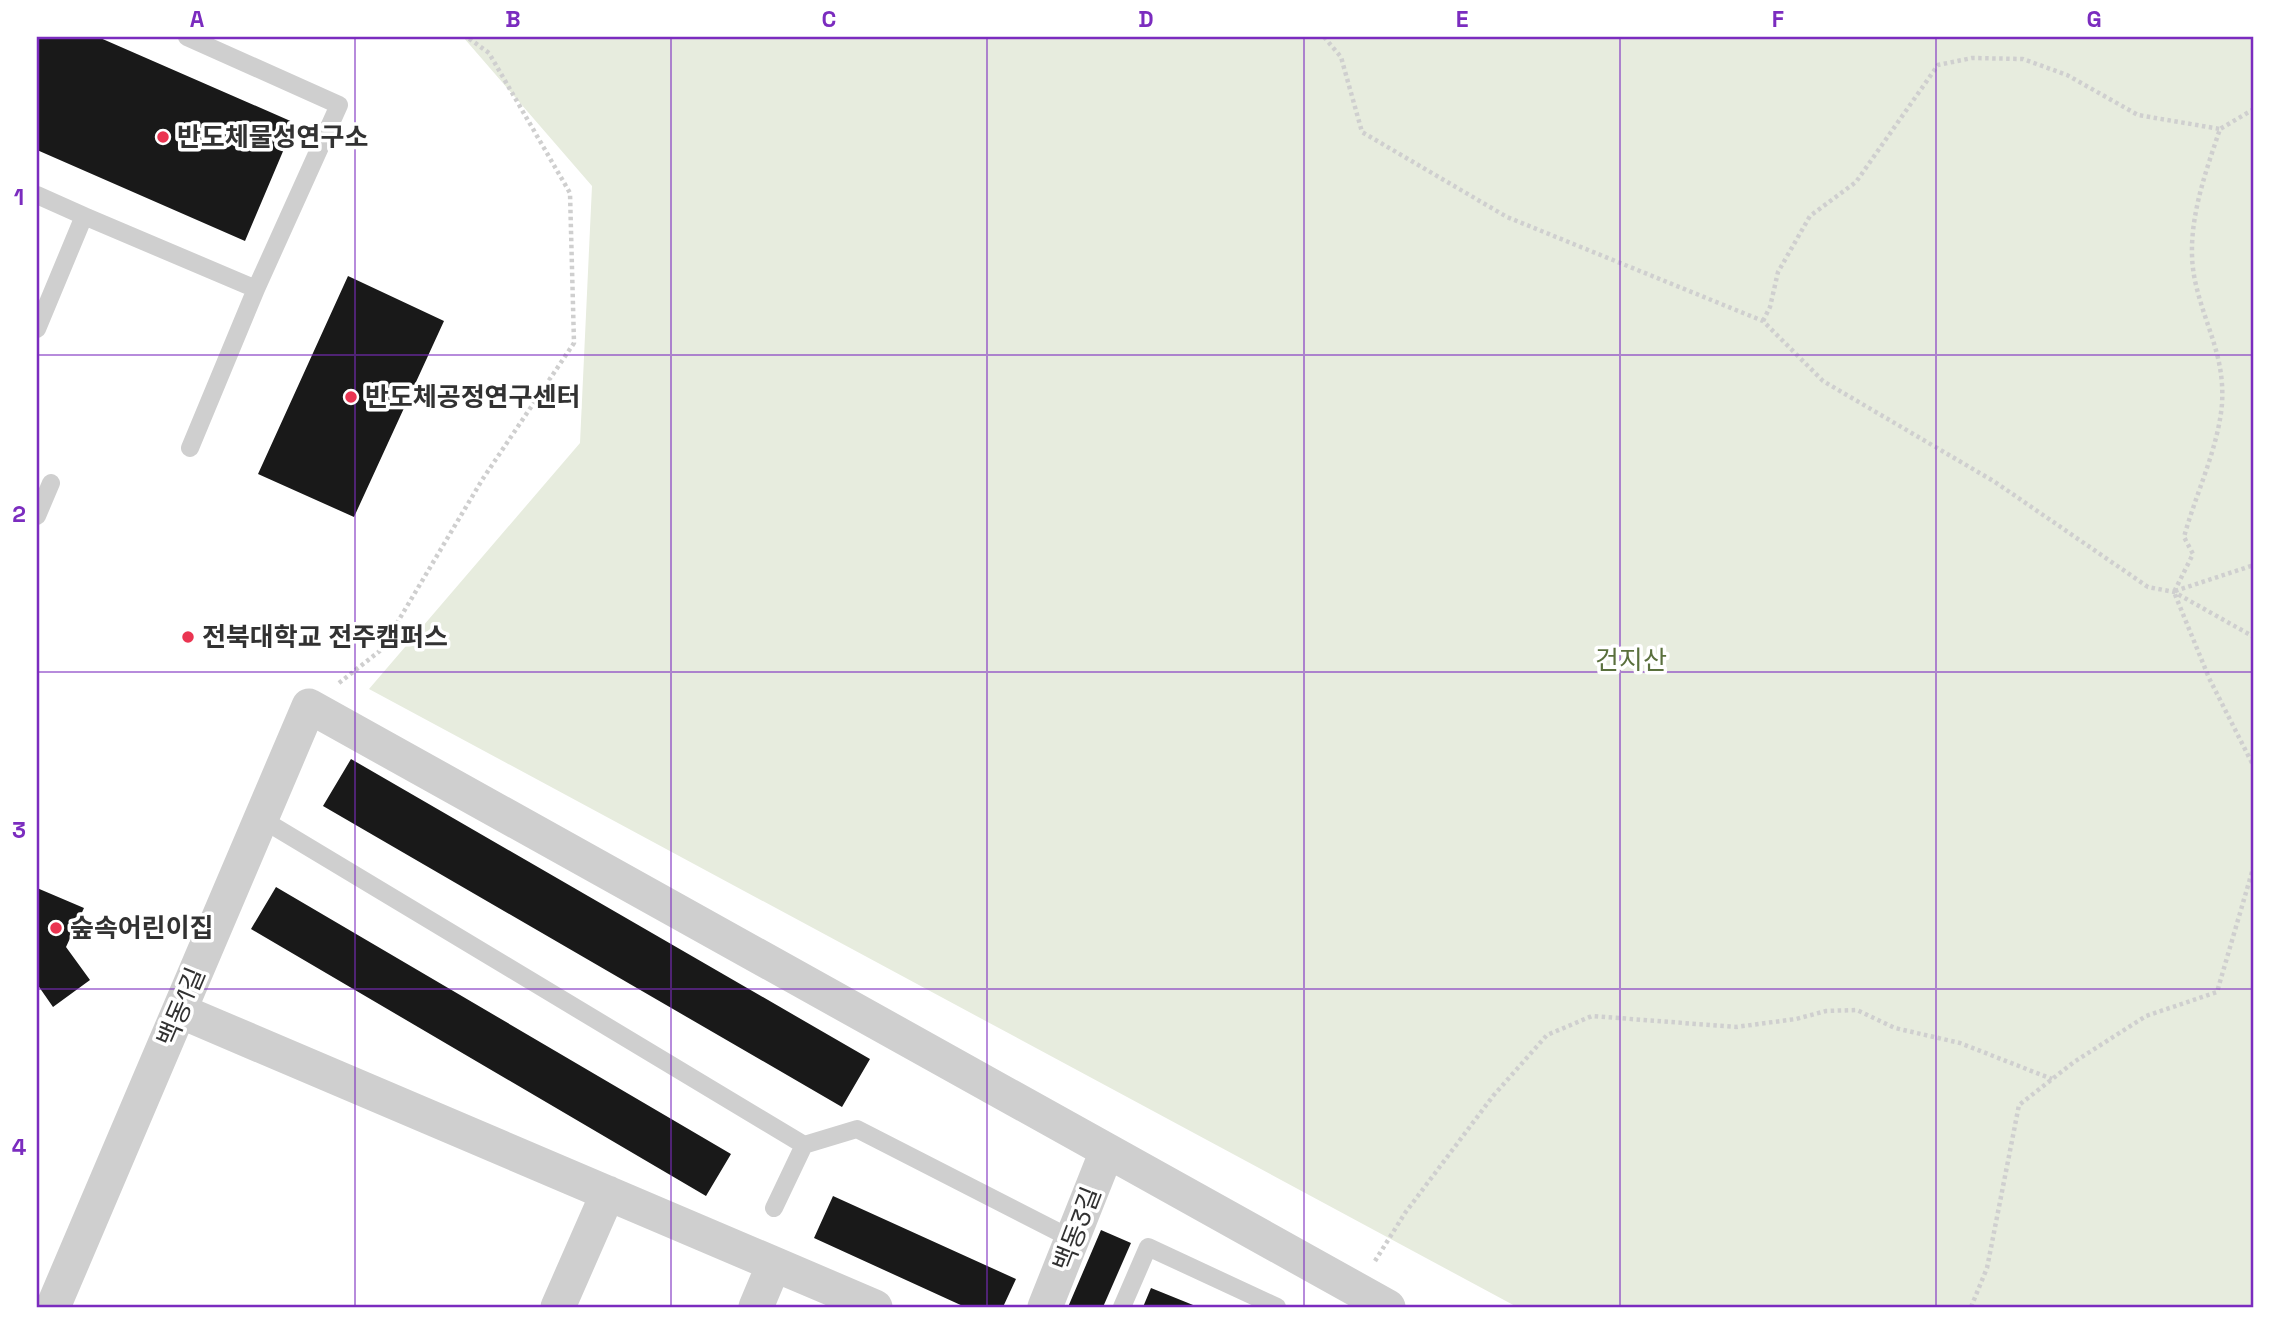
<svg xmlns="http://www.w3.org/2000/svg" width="2291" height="1344" font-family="'Space Grotesk','Noto Sans KR',sans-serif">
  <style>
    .green { fill: #e7ecde }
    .building { fill: #191919 }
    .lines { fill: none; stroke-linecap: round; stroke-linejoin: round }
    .path { stroke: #cfcfcf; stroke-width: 4.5; stroke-dasharray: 3.5 3.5; stroke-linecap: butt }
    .service { stroke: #cfcfcf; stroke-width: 18 }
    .minor { stroke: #cfcfcf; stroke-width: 35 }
    .grid { fill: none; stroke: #7b2cbf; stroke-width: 2; stroke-opacity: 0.55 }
    .poi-dot { fill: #ea3451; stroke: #fff; stroke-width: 2.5 }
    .labels { text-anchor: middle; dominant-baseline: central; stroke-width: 7; stroke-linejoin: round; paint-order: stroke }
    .poi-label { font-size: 26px; font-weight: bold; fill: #323232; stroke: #fff; text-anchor: start }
    .park-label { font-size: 26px; fill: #5a703d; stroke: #fff }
    .street-label { font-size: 26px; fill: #323232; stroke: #fff }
    .neatline { fill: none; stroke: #7b2cbf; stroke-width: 2.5 }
    .grid-label { font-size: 23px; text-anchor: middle; font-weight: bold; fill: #7b2cbf }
  </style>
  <rect width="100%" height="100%" fill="#fff"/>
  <!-- green -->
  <path class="green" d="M463 37H2254V1307H1517L369 689 580 443 592 186Z"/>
  <!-- building -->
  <path class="building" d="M37 37H98L295 123 245 241 37 150Z
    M348 276 444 321 354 517 258 474Z
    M351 759 870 1059 842 1107 323 806Z
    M276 887 731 1154 706 1196 251 929Z
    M37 888 84 908 66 947 90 980 53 1007 37 984Z
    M833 1196 1016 1279 1003 1307H965L814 1238Z
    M1101 1230 1131 1243 1103 1307H1068Z
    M1151 1288 1198 1307H1143Z"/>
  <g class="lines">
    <!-- path -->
    <path class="path" d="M1324 37 1341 57 1362 132 1507 217 1763 321 1823 381 1995 482 2148 587 2174 592 2254 637
      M2254 109 2220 129C2204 177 2183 233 2196 285 2206 328 2225 357 2222 404 2218 449 2196 493 2184 537L2193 554 2174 592 2209 678 2254 767
      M1763 321 1770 307 1778 272 1810 216 1856 182 1938 65 1972 58 2023 59 2067 75 2138 115 2220 129
      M2175 591 2254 565
      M339 683 381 650 482 480 574 343 570 193 489 53 467 37
      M1375 1261 1405 1213 1493 1096 1547 1035 1592 1016 1736 1027 1796 1019 1826 1011 1857 1010 1895 1028 1960 1043 2052 1079
      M1971 1307 1987 1268 2019 1105 2074 1062 2146 1016 2217 992 2254 865"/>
    <!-- service -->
    <path class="service" d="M187 37 339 105 256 289
      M37 195 84 216 37 329
      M84 216 256 289 190 448
      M37 516 51 483
      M260 818 804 1145 857 1129 1074 1240
      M774 1208 804 1145
      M1122 1307 1148 1247 1277 1307"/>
    <!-- minor -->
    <path class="minor" d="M180 1011 875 1307
      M53 1307 309 706 1388 1307
      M558 1307 608 1193
      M756 1307 774 1264
      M1045 1307 1107 1151"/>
  </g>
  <!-- grid -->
  <path class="grid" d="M355 37V1307M671 37V1307M987 37V1307M1304 37V1307M1620 37V1307M1936 37V1307M37 355H2254M37 672H2254M37 989H2254"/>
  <!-- markers -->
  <g class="poi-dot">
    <circle cx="163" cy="137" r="7"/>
    <circle cx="351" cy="397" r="7"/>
    <circle cx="188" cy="637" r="7"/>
    <circle cx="56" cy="928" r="7"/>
  </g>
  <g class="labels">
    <!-- poi labels -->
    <g class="poi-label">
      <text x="177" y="137">반도체물성연구소</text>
      <text x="365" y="397">반도체공정연구센터</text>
      <text x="202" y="637">전북대학교 전주캠퍼스</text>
      <text x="70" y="928">숲속어린이집</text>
    </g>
    <!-- park labels -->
    <g class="park-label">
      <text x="1631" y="660">건지산</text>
    </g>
    <!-- street labels -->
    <g class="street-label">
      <text transform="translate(181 1007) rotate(-67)">백동1길</text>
      <text transform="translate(1077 1229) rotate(-69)">백동3길</text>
    </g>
  </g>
  <!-- border -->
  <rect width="2291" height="1344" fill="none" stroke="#ffffff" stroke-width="77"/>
  <rect x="38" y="38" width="2214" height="1268" class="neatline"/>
  <g class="grid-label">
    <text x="197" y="27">A</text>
    <text x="513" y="27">B</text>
    <text x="829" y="27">C</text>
    <text x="1146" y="27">D</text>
    <text x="1462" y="27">E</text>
    <text x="1778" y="27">F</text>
    <text x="2094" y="27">G</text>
    <text x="19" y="205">1</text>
    <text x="19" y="522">2</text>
    <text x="19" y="838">3</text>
    <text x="19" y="1155">4</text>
  </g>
</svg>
